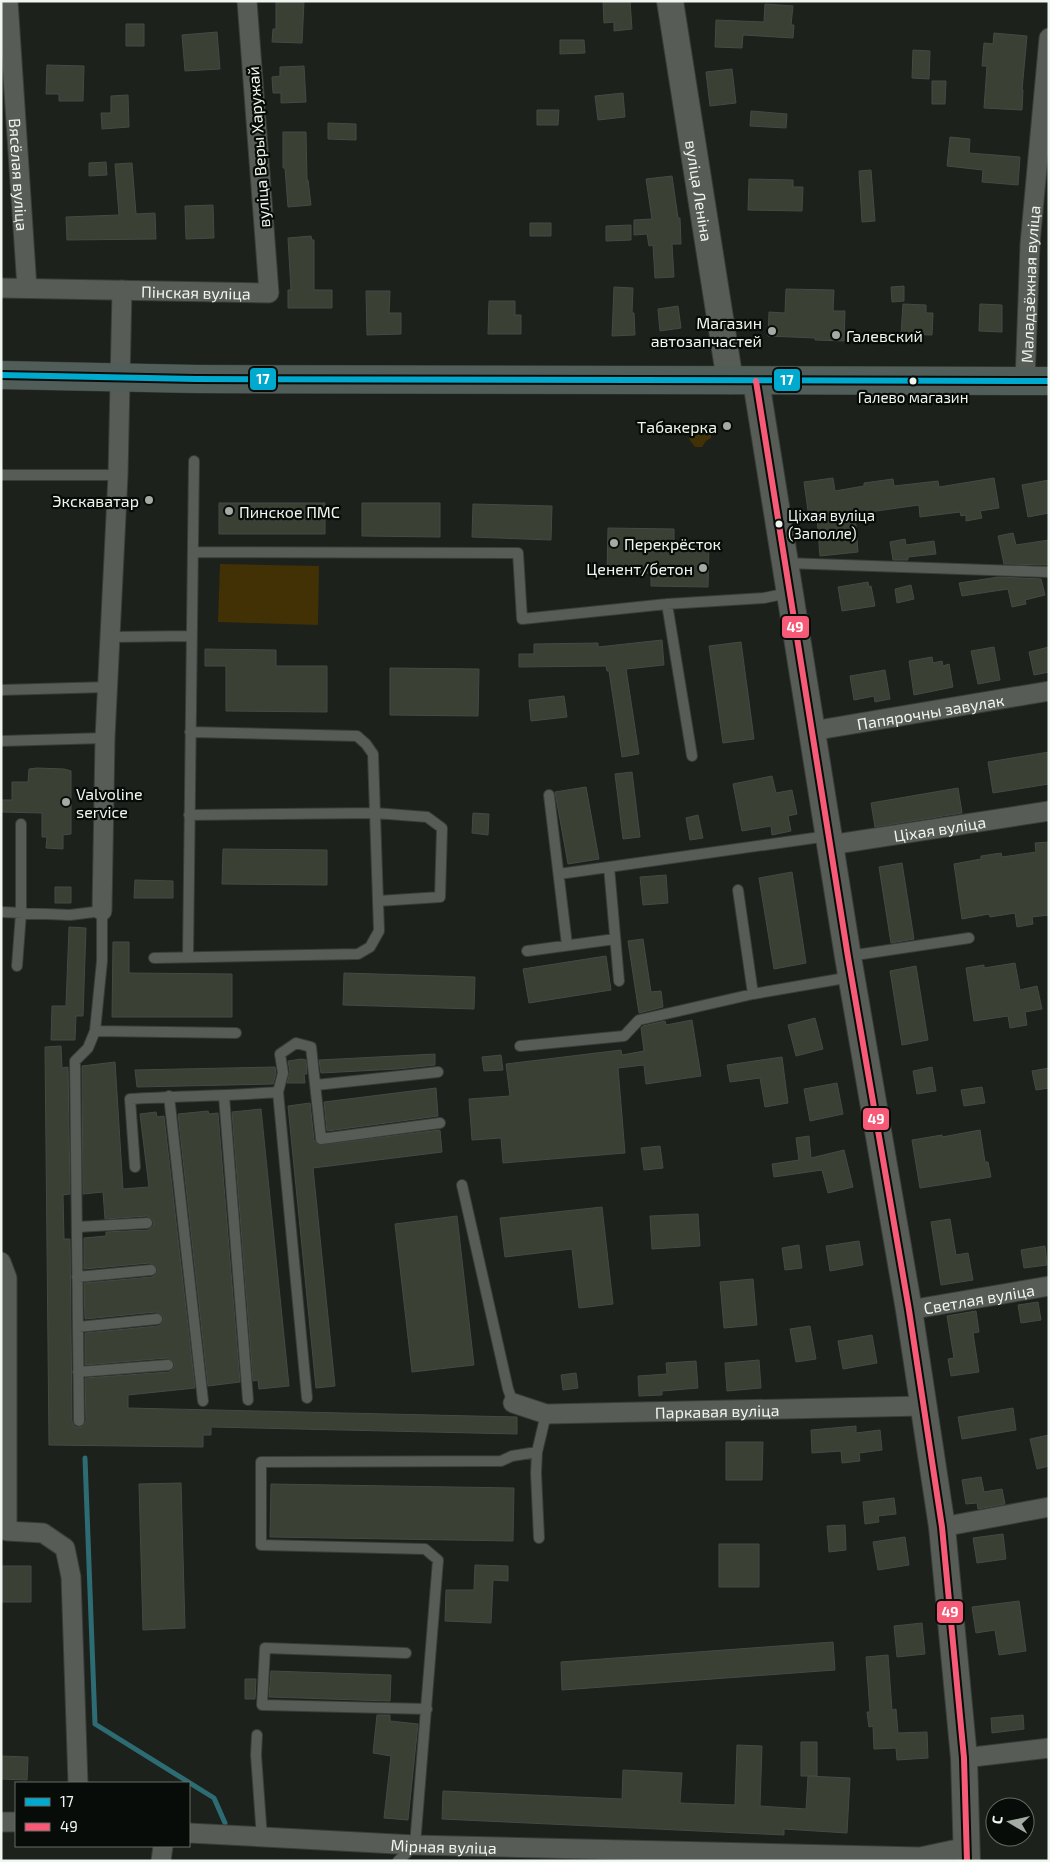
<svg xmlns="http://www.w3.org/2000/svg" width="1050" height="1862" font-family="'Exo 2',sans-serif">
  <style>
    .green { fill: #413105 }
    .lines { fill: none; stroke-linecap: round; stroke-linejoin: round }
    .stream { stroke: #2d6c73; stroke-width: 5 }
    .building { fill: #3b4034; stroke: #464944 }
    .lane-casing { stroke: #393d39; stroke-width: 12 }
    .street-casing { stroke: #393d39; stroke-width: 21 }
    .secondary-casing { stroke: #393d39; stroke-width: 28 }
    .primary-casing { stroke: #393d39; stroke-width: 29 }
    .lane { stroke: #575c57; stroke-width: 10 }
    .street { stroke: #575c57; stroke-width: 19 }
    .secondary { stroke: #575c57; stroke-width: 26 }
    .primary { stroke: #515d58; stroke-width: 28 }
    .bus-1-casing { stroke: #080c08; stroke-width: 10 }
    .bus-2-casing { stroke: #080c08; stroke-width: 10 }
    .bus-1 { stroke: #00a9ce; stroke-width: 6 }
    .bus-2 { stroke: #f75a77; stroke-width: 6 }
    .poi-dot { fill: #a4aba5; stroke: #080c08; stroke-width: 2 }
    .bus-dot { fill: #eef6ef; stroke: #080c08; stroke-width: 2 }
    .labels { text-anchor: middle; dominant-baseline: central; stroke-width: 4.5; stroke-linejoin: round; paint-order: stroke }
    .bus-label { font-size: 15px; fill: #eef6ef; stroke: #080c08 }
    .street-label { font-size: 16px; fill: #eef6ef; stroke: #080c08 }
    .poi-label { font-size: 16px; fill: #eef6ef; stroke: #080c08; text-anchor: end }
    .line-badge { stroke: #080c08; stroke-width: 2 }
    .badge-label { font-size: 14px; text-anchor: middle; font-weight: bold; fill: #fff }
  </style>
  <rect width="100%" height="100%" fill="#1c211c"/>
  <!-- green -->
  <path class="green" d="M695 427H711V438L706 441 702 447H695L689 439Z
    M220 564 319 566 318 625 218 622Z"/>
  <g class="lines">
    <!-- stream -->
    <path class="stream" d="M85 1458 95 1724 214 1798 225 1823"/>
  </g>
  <!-- building -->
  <path class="building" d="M276 1H304L302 43 272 42 273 29H276Z
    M603 1H630L632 29 614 31V22L604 23Z
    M765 4 793 6 791 25H794L793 38 743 35 742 48 715 47 716 20 764 22Z
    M126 24H144V46H126Z
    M217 32 220 69 185 71 182 35Z
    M994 33 1027 36 1022 90H1023L1022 110 984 108 987 66H982L984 43 993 44Z
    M560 40H584L585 53 560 54Z
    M913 50 930 51 929 79 912 78Z
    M47 65 84 66 83 101H59V94H46Z
    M304 66 306 102 281 103V93H273L272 77 280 76V67Z
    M732 69 736 103 710 106 706 72Z
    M932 81H946L945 104H932Z
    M623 93 625 117 598 120 595 96Z
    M128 95 129 127 102 129 101 113H111V96Z
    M537 110H559L558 125H537Z
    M751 111 787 114 786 128 750 126Z
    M328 123 356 124V140L328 139Z
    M283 132H306L307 180H308L311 205 288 207 285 168H283Z
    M950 137 970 139 969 153 1020 157 1018 185 982 182 983 170 947 166Z
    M106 162 107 175 89 176V163Z
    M132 163 136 214 155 213 156 239 67 240 66 217 119 215 115 164Z
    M871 170 875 221 862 222 859 171Z
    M672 176 678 218H680L681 244H672L674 277 655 278 653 245 649 246 647 234 634 235V220L652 219 646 179Z
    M749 179 793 180V187H803L802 211 748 210Z
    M213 205 214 238 186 239 185 206Z
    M530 223H551V236H530Z
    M631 225V240L606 241V226Z
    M311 236 312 240H314V290H332V308H288V290H291L288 238Z
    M904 286V301L892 302 891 287Z
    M614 287 633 288 632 313H634L635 335 612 336Z
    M786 289 834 290 833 311H845L844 341 815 340V338L768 336 769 312 785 313Z
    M366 291H390L389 313H401V334L367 335Z
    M489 301H515V315H521V334H488Z
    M903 304 926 305V313H933L932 335 901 334Z
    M980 304 1002 305V332L979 331Z
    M678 306 681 328 660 331 658 309Z
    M833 478 835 491 864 486V483L893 479 894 486 938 481 939 487 994 478 999 508 980 511 982 518 966 521V515L961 516 960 512 920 517 919 505 855 514 858 552 820 556 817 517 809 518 804 482Z
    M1049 480V513L1028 517 1022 485Z
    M219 503H325V534H219Z
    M362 503H440V537L362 536Z
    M473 504 552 506 551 540 472 537Z
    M608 528 674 529V543L709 544 708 587 651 586V573H607Z
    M1013 533 1016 545 1049 540V565L1004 564 998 536Z
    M905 539 906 545 934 541 936 554 908 557V560H893L890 542Z
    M999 577 1041 579 1045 595 1025 600 1026 604 1012 607 1008 589 962 596 959 583Z
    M868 582 869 587 871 586 875 606 842 611 838 587Z
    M911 585 914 599 897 603 895 589Z
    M662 640 664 665 626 669 639 754 622 757 609 671H607L606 666 519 667V654H534V644L598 643V647Z
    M741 642 754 739 723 743 709 646Z
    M994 647 1000 680 978 684 971 651Z
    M1049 647V672L1034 675 1029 652Z
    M205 649 276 650V666H327V712L226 711V666H205Z
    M932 657 933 663 942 661 943 666 949 664 953 687 914 695 909 661Z
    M390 668 479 669 478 716 390 715Z
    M885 670 890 699 875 702 874 696 854 700 850 676Z
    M564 696 567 717 531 721 529 700Z
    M1049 752V784L993 793 988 762Z
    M37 768 64 769 71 771V834L63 835V849L46 848 47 837H42V813L1 812V800H12V782H28L29 769Z
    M632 772 640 837 623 839 615 774Z
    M772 776 776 793 792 790 797 814 788 816 791 831 772 835 771 826 742 831 733 784Z
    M586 787 599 859 568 864 555 792Z
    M958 788 962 813 875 827 871 803Z
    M473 813 489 814 488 835 472 833Z
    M698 815 703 838 690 840 686 818Z
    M1049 842V915L1032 917 1033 924 1017 927 1015 913 990 917 989 914 962 919 954 864 981 859V856L1001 853 1002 857 1036 852 1035 843Z
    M223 849 327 850V885L222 884Z
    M902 863 914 939 891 943 879 867Z
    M792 872 806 963 774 969 759 878Z
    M666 875 668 903 643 905 640 877Z
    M135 880 173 881V898H134Z
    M55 887H71V903H55Z
    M69 927 86 928 83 1016H76L75 1040H51L52 1006H66Z
    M643 939 651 992 661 991 663 1007 639 1013 628 941Z
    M113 942H129V973L232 974V1017H112Z
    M606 956 611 990 529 1003 523 969Z
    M1015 963 1020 990 1037 986 1042 1009 1025 1012 1027 1025 1010 1028 1008 1016 974 1021 966 968 984 965V968Z
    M916 966 928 1040 902 1045 890 971Z
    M344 973 475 977 474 1009 343 1005Z
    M815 1018 823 1049 796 1056 788 1025Z
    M692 1020 701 1076 646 1084 644 1065 618 1068 625 1153 503 1163 501 1138 472 1140 469 1099 510 1096 506 1064 621 1050 622 1055 644 1051 641 1028 643 1026 665 1021 666 1025Z
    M61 1046 62 1068 68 1067 70 1194 63 1195 64 1239H70L72 1421 75 1427H82L86 1421 85 1378 169 1372 172 1370 175 1365 173 1361 167 1358 85 1365V1333L158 1326 161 1324 164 1319 162 1315 156 1312 85 1319 84 1283 152 1277 155 1275 158 1270 156 1266 150 1263 84 1269V1238L106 1236V1232L148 1230 153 1226 154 1223 152 1219 147 1216 105 1219 103 1192 83 1194 82 1066 115 1062 123 1189 149 1187 140 1114 156 1112 157 1117 164 1116 195 1388 128 1395V1408L517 1417V1434L211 1427V1435H203V1447L49 1445 45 1047Z
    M435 1054V1065L397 1069 321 1073 319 1060Z
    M501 1055 503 1070 484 1071 482 1057Z
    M782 1057 788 1103 765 1107 760 1078 730 1082 727 1065Z
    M302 1059 306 1060 307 1074H304L305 1083H287L290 1072 288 1061Z
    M275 1067 276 1073 273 1084 137 1087 135 1070Z
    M932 1067 936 1091 917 1094 913 1071Z
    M1049 1068V1088L1036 1090 1032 1071Z
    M837 1083 843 1114 810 1121 804 1089Z
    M982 1087 985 1103 964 1106 961 1090Z
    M436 1088 438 1116 327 1131 324 1102Z
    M310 1103 314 1140 319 1145 440 1130 442 1152 313 1168 335 1386 316 1388 288 1106Z
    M261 1109 289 1386 259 1389 258 1380 253 1381 232 1112Z
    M208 1111 209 1114 218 1113 240 1382 208 1386 178 1114Z
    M980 1130 985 1162H988L991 1177 920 1188 912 1140 942 1135V1137Z
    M809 1136 811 1158 844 1150 853 1187 828 1193 822 1170 774 1177 772 1164 799 1160 796 1138Z
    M660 1146 663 1168 644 1170 641 1148Z
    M602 1207 613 1304 579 1308 572 1249 505 1257 500 1218Z
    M698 1214 700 1246 652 1249 650 1216Z
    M457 1216 474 1365 412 1372 395 1224Z
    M950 1219 956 1255 968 1253 973 1280 941 1285 931 1222Z
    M859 1241 863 1265 830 1271 826 1246Z
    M799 1245 802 1268 785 1270 782 1248Z
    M1045 1246 1047 1265 1024 1268 1021 1250Z
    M753 1279 757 1325 724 1328 720 1282Z
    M1038 1302 1041 1320 1021 1323 1018 1305Z
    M976 1311 979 1332 973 1333 979 1372 951 1376 948 1359 954 1358 947 1316Z
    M810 1326 816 1359 796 1362 790 1329Z
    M872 1335 877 1363 843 1369 838 1341Z
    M759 1360 761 1388 727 1391 725 1363Z
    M696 1361 698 1388 662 1391V1395L639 1396 638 1376 667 1374 666 1363Z
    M576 1373 578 1388 563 1390 561 1375Z
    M1013 1408 1016 1430 962 1439 958 1417Z
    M856 1426V1433L880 1430 882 1450 859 1453 860 1461 842 1463 841 1451 812 1453 811 1430Z
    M1049 1435V1466L1037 1469 1030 1439Z
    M726 1442H763L762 1480H726Z
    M981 1477 984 1492 1002 1489 1005 1504 978 1509 977 1503 966 1504 962 1480Z
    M181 1483 185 1628 143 1630 139 1484Z
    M271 1484 514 1488 513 1541 270 1537Z
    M894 1498 896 1514 878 1516 879 1522 865 1524 863 1502Z
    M845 1525 846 1550 829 1552 827 1526Z
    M1003 1534 1006 1559 977 1563 973 1538Z
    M905 1537 909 1565 878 1570 873 1542Z
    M719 1544H759V1587H719Z
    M475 1565 508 1566V1581L493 1580 491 1623 445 1621 446 1590H474Z
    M1 1566H31V1602H1Z
    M1019 1601 1026 1651 999 1655 995 1630 976 1633 972 1607Z
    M922 1623 925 1654 897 1657 894 1626Z
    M833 1642 835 1670 562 1690 561 1662Z
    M888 1655 892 1710 896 1709 898 1733 927 1732 928 1758 897 1760 896 1748 874 1749 873 1726 869 1727 867 1712H870L866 1657Z
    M271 1671 391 1675 390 1701 269 1697Z
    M245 1679H256L255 1699H245Z
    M377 1715H390V1721L418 1724 408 1820 384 1818 391 1756 373 1753Z
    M1023 1715 1024 1729 992 1733 991 1718Z
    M801 1742H817V1776H801Z
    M737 1745 762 1746 760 1806 806 1809 808 1776 850 1778 847 1833 784 1829V1835L442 1819 443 1791 622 1799 623 1770 682 1773 680 1803 735 1805Z
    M1 1756 28 1757 27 1780 1 1779Z"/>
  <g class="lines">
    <defs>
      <path id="lane" d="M1 475H118
        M193 552 518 553 522 619 667 604 764 598 788 593
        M785 563 1049 572
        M667 604 692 756
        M111 637 191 636
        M1 690 108 687
        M1 741 105 738
        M549 795 567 945
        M189 815 375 813 427 817 442 828 440 897 378 901
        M559 874 609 867
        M738 890 753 994
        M1 912 70 915 102 911V961L95 1031 88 1048 75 1061 79 1421
        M527 951 615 939
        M849 956 969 938
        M188 957 194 461
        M154 958 358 954 370 947 379 931 373 754 366 744 357 736 190 732
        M17 966 21 913V824
        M619 981 609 867 828 836
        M95 1031 236 1033
        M520 1046 624 1036 639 1020 753 994 851 977
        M316 1085 438 1072
        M278 1092 283 1073 280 1054 296 1043 311 1047 321 1139 440 1123
        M169 1096 203 1401
        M224 1096 248 1400
        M135 1167 130 1099C179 1096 229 1096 278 1092L307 1398
        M462 1185 508 1389 513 1403
        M77 1227 147 1223
        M77 1277 151 1270
        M78 1327 157 1319
        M78 1372 168 1365
        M539 1538 536 1473 537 1452 546 1414
        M406 1653 265 1648 262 1705 427 1709
        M257 1735 256 1755 262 1838
        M398 1861 415 1845 438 1560 425 1549 261 1545V1462L501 1461 512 1456 537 1452"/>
      <g id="street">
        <path id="s1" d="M8 1 27 288"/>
        <path id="s2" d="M1 288 269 293 247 1"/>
        <path id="s3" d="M1025 382 1030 244 1049 38"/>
        <path id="s4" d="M812 731 1049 691"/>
        <path id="s5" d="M830 845 1049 811"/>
        <path d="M102 911 105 738 118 475 122 290"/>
        <path d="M1 1262 7 1278V1531L43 1533 65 1548 71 1577 78 1783"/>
        <path id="s6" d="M909 1310 1049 1286"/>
        <path id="s7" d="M513 1403 546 1414 923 1406"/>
        <path d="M942 1527 1049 1507"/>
        <path d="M964 1758 1049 1748"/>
        <path d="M1 1822H16"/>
        <path id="s8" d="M189 1833 415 1845 920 1857 967 1847"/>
        <path d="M161 1861 163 1846"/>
      </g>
      <g id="secondary">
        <path id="s9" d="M670 1 730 381"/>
        <path d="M756 381 848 957 909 1310 942 1527 964 1758 967 1861"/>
      </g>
      <path id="primary" d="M1 375 196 379 1049 381"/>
    </defs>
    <!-- lane casing -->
    <use href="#lane" class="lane-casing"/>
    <!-- street casing -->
    <use href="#street" class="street-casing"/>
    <!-- secondary casing -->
    <use href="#secondary" class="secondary-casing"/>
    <!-- primary casing -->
    <use href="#primary" class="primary-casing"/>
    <!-- lane -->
    <use href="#lane" class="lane"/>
    <!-- street -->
    <use href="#street" class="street"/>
    <!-- secondary -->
    <use href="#secondary" class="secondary"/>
    <!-- primary -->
    <use href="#primary" class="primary"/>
    <defs>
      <path id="bus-1" d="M1 375 196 379 1049 381"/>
      <path id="bus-2" d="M756 381 848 957 909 1310 942 1527 964 1758 967 1861"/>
    </defs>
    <!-- bus-1 casing -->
    <use href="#bus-1" class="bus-1-casing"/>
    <!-- bus-2 casing -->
    <use href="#bus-2" class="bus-2-casing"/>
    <!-- bus-1 -->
    <use href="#bus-1" class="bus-1"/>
    <!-- bus-2 -->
    <use href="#bus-2" class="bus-2"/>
  </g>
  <!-- markers -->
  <g class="poi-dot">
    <circle cx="772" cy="331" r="5"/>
    <circle cx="836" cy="335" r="5"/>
    <circle cx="727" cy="426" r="5"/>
    <circle cx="149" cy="500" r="5"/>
    <circle cx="229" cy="511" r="5"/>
    <circle cx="614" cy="543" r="5"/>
    <circle cx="703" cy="568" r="5"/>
    <circle cx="66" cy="802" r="5"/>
  </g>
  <g class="bus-dot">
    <circle cx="913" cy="381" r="4.5"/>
    <circle cx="779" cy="524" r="4.5"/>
  </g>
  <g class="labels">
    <!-- bus labels -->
    <g class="bus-label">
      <text x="913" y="397">Галево магазин</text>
      <text x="788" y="515" text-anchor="start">Ціхая вуліца<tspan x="788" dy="18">(Заполле)</tspan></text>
    </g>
    <!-- street labels -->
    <g class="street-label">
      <text transform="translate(258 147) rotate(-94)">вуліца Веры Харужай</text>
      <text stroke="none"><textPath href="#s1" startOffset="174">Вясёлая вуліца</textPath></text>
      <text stroke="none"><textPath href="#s9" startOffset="192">вуліца Леніна</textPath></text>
      <text stroke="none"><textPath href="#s3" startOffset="98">Маладзёжная вуліца</textPath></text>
      <text stroke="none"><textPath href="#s2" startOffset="195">Пінская вуліца</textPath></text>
      <text stroke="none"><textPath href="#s4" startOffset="120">Папярочны завулак</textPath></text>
      <text stroke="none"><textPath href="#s5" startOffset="111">Ціхая вуліца</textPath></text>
      <text stroke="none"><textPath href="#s6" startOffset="71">Светлая вуліца</textPath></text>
      <text stroke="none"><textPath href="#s7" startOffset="206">Паркавая вуліца</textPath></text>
      <text stroke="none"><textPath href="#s8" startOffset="255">Мірная вуліца</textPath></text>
    </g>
    <!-- poi labels -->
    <g class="poi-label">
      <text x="762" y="322">Магазин<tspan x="762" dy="18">автозапчастей</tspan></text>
      <text x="846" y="335" text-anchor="start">Галевский</text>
      <text x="717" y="426">Табакерка</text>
      <text x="139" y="500">Экскаватар</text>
      <text x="239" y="511" text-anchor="start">Пинское ПМС</text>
      <text x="624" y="543" text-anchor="start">Перекрёсток</text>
      <text x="693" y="568">Ценент/бетон</text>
      <text x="76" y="793" text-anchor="start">Valvoline<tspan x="76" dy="18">service</tspan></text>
    </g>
  </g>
  <g class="line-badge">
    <rect x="249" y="367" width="28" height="24" rx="5" fill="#00a9ce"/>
    <rect x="773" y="368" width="28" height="24" rx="5" fill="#00a9ce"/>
    <rect x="781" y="615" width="29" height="24" rx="5" fill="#f75a77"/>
    <rect x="862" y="1107" width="28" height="24" rx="5" fill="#f75a77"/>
    <rect x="936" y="1600" width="28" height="24" rx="5" fill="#f75a77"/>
  </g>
  <g class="badge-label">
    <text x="263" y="384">17</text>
    <text x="787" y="385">17</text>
    <text x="795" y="632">49</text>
    <text x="876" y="1124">49</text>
    <text x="950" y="1617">49</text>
  </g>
  <!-- border -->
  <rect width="1050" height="1862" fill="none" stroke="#eef6ef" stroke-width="5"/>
  <!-- legend -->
  <rect x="15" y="1782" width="175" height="65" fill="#080c08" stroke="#646a64"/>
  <rect x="25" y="1798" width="25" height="8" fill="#00a9ce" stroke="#646a64"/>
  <text x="60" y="1807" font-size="15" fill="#eef6ef">17</text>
  <rect x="25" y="1823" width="25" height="8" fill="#f75a77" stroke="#646a64"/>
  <text x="60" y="1832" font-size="15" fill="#eef6ef">49</text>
  <!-- north arrow -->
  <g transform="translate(1010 1822) rotate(279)"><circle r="24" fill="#080c08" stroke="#646a64"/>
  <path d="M0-4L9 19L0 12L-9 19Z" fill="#a4aba5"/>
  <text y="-8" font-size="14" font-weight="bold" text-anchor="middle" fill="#eef6ef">С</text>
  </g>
</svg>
